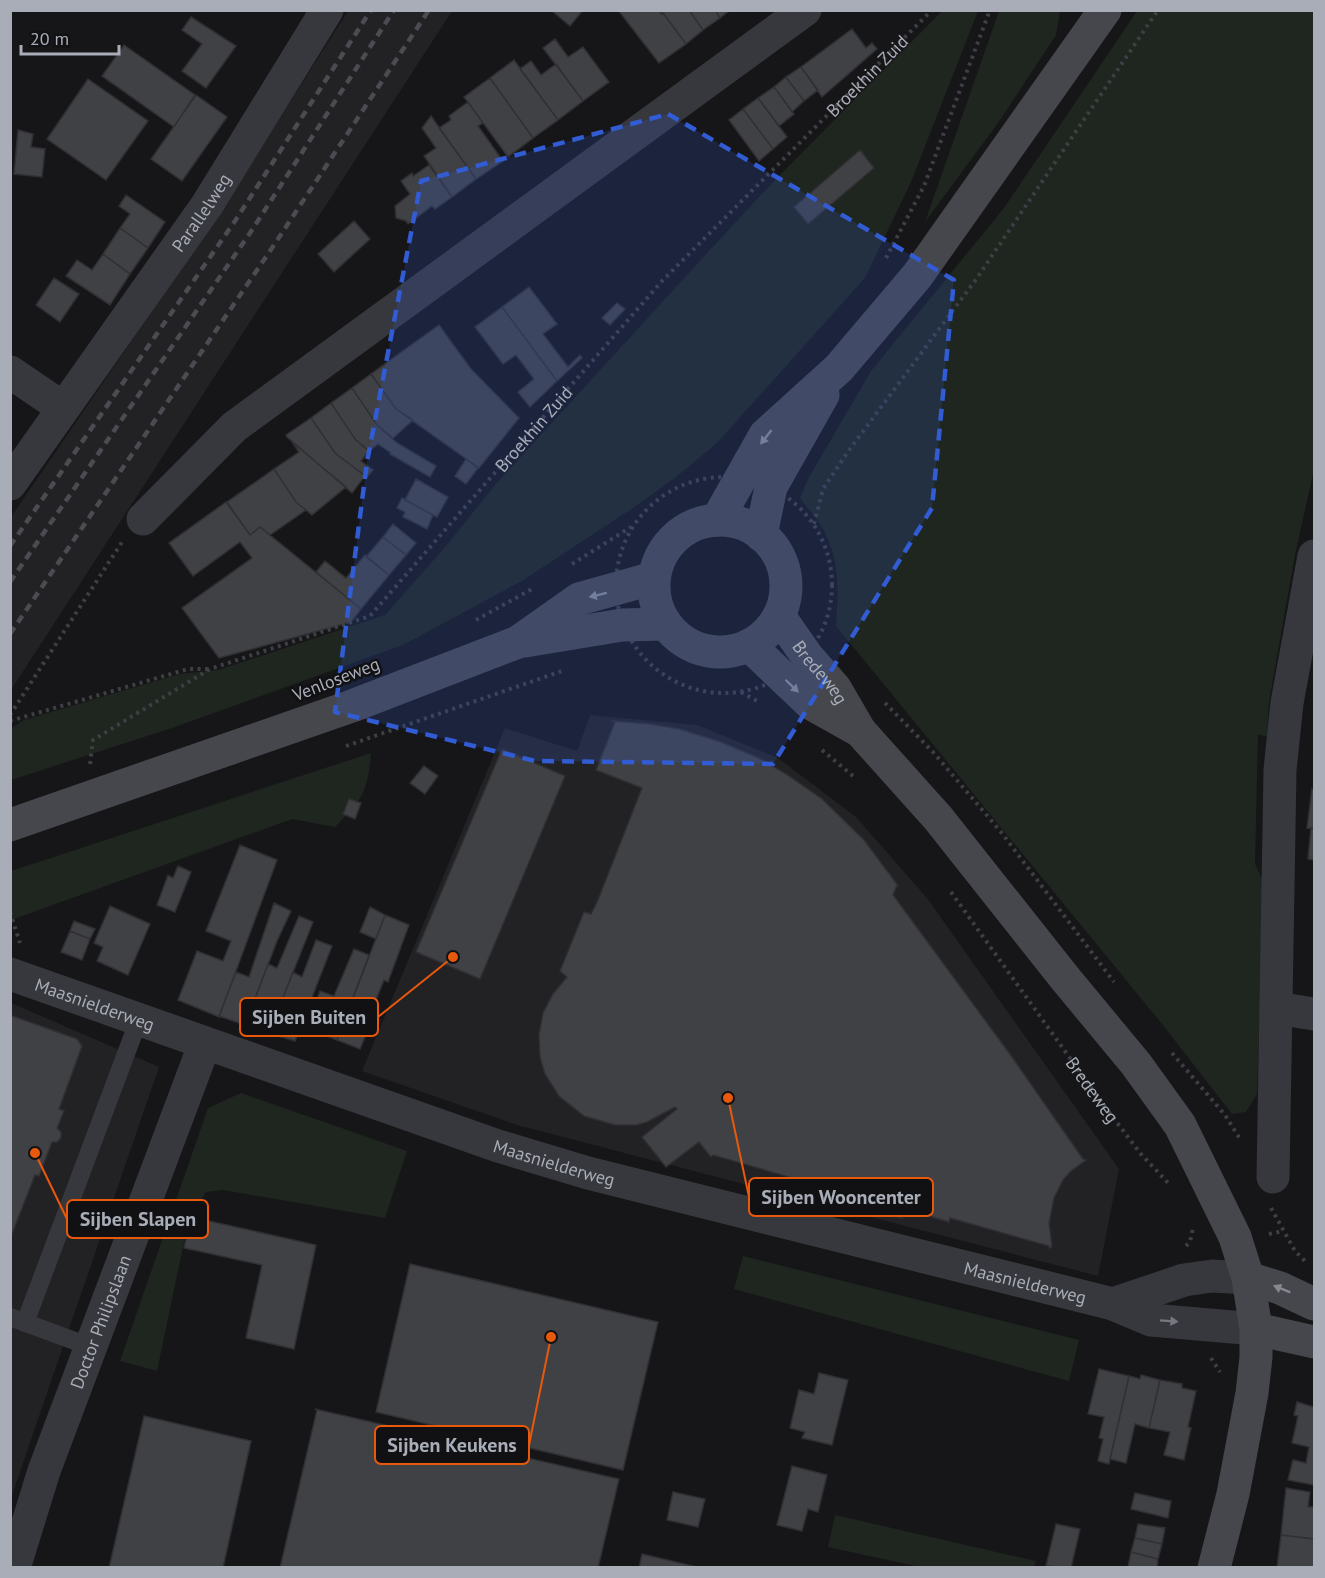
<svg xmlns="http://www.w3.org/2000/svg" width="1325" height="1578" font-family="'PT Sans',sans-serif">
  <style>
    .built { fill: #222225 }
    .green { fill: #1e261f }
    .building { fill: #404145; stroke: #303034; stroke-width: 1.5 }
    .lines { fill: none; stroke-linecap: round; stroke-linejoin: round }
    .path { stroke: #3d3f44; stroke-width: 4; stroke-dasharray: 3 4.5; stroke-linecap: butt }
    .lane { stroke: #37383d; stroke-width: 18 }
    .street { stroke: #37383d; stroke-width: 33 }
    .secondary { stroke: #45474d; stroke-width: 33 }
    .rail { stroke: #4a4c52; stroke-width: 4.5; stroke-dasharray: 8 6; stroke-linecap: butt }
    .oneway { fill: #858993 }
    .oneway2 { fill: #757881 }
    .marked { fill: #325cd3; fill-opacity: 0.2; stroke: #325cd3; stroke-width: 4.5; stroke-dasharray: 12 8; stroke-linejoin: round }
    .labels { text-anchor: middle; dominant-baseline: central; stroke-width: 5; stroke-linejoin: round; paint-order: stroke }
    .street-label { font-size: 18px; fill: #a8adb8; stroke: #111113 }
    .leader { fill: none; stroke: #e8590c; stroke-width: 2 }
    .callout-dot { fill: #e8590c; stroke: #111113; stroke-width: 2 }
    .callout { fill: #111113; stroke: #e8590c; stroke-width: 2 }
    .callout-label { font-size: 20px; text-anchor: middle; font-weight: bold; fill: #a8adb8 }
  </style>
  <rect width="100%" height="100%" fill="#161618"/>
  <!-- built -->
  <path class="built" d="M348 11H452L11 690V517L220 212Z
    M590 715 697 725 778 758 856 817 927 898 1119 1169 1098 1276 517 1125 362 1071 505 728 577 751Z
    M11 1003 159 1067 11 1498Z"/>
  <!-- green -->
  <path class="green" d="M942 11H978L911 182 865 278 717 443 676 477 636 506 522 581 403 645 175 727 11 780 10 729 24 720 180 674 218 670 385 615 446 546 495 485 708 252 774 181Z
    M999 11H1060L1056 35 998 123 925 222Z
    M1137 11H1314V469L1295 555 1269 702 1267 737 1258 734 1255 864 1264 883 1257 1094 1246 1112 1232 1114 1162 1024 836 626C838 596 840 566 827 537 821 523 809 510 800 498L808 479 871 371 1004 208Z
    M371 753C368 791 362 800 335 827L292 819 11 920V871Z
    M241 1093 407 1151 385 1218 223 1190 206 1192 189 1218 157 1371 120 1361 208 1108Z
    M743 1256 1079 1340 1069 1381 734 1289Z
    M835 1515 1036 1561 1034 1567H920L828 1547Z"/>
  <!-- building -->
  <path class="building" d="M551 10H583L570 26Z
    M618 10H659L661 14 663 13 686 44 659 63Z
    M659 10H689L703 30 686 44 663 13 661 14Z
    M689 10H715L720 18 703 30Z
    M715 10H730L720 18Z
    M191 17 236 46 206 88 182 71 202 44 182 30Z
    M852 29 866 48 872 43 877 49 822 97 801 67Z
    M555 39 568 57 583 47 609 82 583 101 543 48Z
    M124 45 195 95 174 127 102 76Z
    M514 60 558 120 533 138 490 78Z
    M531 61 541 75 556 64 583 101 558 120 520 69Z
    M801 67 818 90 804 101 786 77Z
    M786 77 804 101 792 112 774 87Z
    M490 78 533 138 508 157 464 97Z
    M88 79 148 121 106 180 47 139Z
    M774 87 794 114 779 126 758 98Z
    M196 95 227 117 182 181 151 159Z
    M758 98 787 137 773 149 743 109Z
    M468 102 483 123 478 126 503 161 476 179 439 128 451 120 449 116Z
    M743 109 773 149 759 161 729 120Z
    M431 116 476 179 452 197 424 156 436 148 422 128Z
    M18 130 33 134 31 147 45 149 42 177 14 174Z
    M860 150 874 168 808 224 794 207Z
    M429 165 452 197 435 209 432 206 408 224 406 221 396 218 395 206 410 194 401 181 412 173 413 176Z
    M126 195 165 222 148 248 120 228 130 214 119 206Z
    M354 221 370 239 334 272 318 254Z
    M120 228 148 248 130 274 103 254Z
    M103 254 130 274 110 305 66 276 77 260 92 270Z
    M54 278 79 294 60 322 36 305Z
    M529 287 557 324 543 334 568 367 580 355 582 358 557 381 502 307Z
    M617 303 625 309 610 325 602 318Z
    M502 307 557 381 530 407 518 392 534 379 516 355 503 364 475 327Z
    M439 325 471 369 519 418 479 468 396 409 371 374Z
    M371 374 396 409 413 420 393 438 377 425 352 388Z
    M352 388 377 425 397 443 436 466 430 477 390 454 391 453 378 444 369 451 355 439 331 403Z
    M331 403 355 439 369 451 361 461 373 470 366 478 365 476 335 453 311 418Z
    M311 418 335 453 365 476 352 493 287 437 286 435Z
    M292 442 346 487 312 515 296 502 274 469 299 452Z
    M466 459 478 468 466 484 455 476Z
    M274 469 296 502 306 510 270 535 260 527 250 535 227 502Z
    M416 479 448 497 437 517 405 500Z
    M402 498 433 515 427 529 403 517 405 512 397 508Z
    M226 502 250 535 260 527 361 609 351 622 219 658 182 608 252 558 240 542 193 576 169 543Z
    M393 524 416 543 406 555 383 537Z
    M383 537 406 555 389 575 366 557Z
    M365 555 389 575 361 609 316 572 325 561 346 578Z
    M611 721 650 724 679 729 721 742 761 759 786 774 822 799 864 840 899 887 897 885 893 895 1012 1057 1083 1159 1086 1160 1071 1171 1063 1180 1054 1198 1049 1223 1052 1247 1049 1248V1246L950 1218 949 1222 905 1209 902 1218 887 1214 889 1206 713 1155 711 1157 699 1142 666 1167 642 1137 677 1109 675 1107 647 1122 636 1125H615L584 1116 559 1096 545 1074 540 1057 539 1035 543 1013 553 994 567 977 560 971 584 912 591 914 598 900 642 788 596 770 615 722Z
    M502 749 565 776 480 979 416 952Z
    M424 766 438 776 425 794 410 783Z
    M1312 789 1314 790V829L1307 828Z
    M349 799 361 803 355 819 343 814Z
    M1311 828 1314 829V860L1308 859Z
    M240 845 277 860 219 1017 178 1000 197 951 223 961 231 941 206 931Z
    M178 866 191 872 175 912 157 905 168 875 173 878Z
    M274 903 291 911 277 941 245 1025 219 1016 236 972 249 977Z
    M110 906 150 924 128 975 97 961 103 947 94 943Z
    M370 907 385 915 376 939 360 932Z
    M385 915 409 925 388 982 384 980 371 1012 375 1013 360 1049 337 1040Z
    M299 916 313 922 269 1033 245 1025 268 964 277 968Z
    M74 921 95 929 90 939 70 931Z
    M70 931 90 939 82 960 61 952Z
    M316 940 332 946 295 1041 269 1033 293 972 302 977Z
    M354 949 369 955 337 1040 306 1027 320 991 334 996Z
    M10 1015 77 1039 82 1046 59 1109 64 1111 57 1128 61 1132V1138L57 1142H52L39 1176 35 1175 10 1239Z
    M191 1217 316 1245 294 1349 246 1338 262 1265 184 1248Z
    M410 1264 658 1322 623 1470 376 1412Z
    M1099 1369 1129 1376 1109 1464 1098 1461 1103 1439 1099 1438 1104 1417 1088 1414Z
    M819 1373 848 1380 832 1445 802 1438 805 1432 790 1428 799 1390 814 1394Z
    M1141 1375 1160 1380 1149 1428 1135 1424 1126 1463 1110 1459 1129 1376 1140 1379Z
    M1160 1380 1182 1384V1388L1196 1391 1188 1427 1191 1428 1184 1460 1164 1455 1170 1432 1149 1428Z
    M1297 1402 1314 1407V1485L1288 1480 1293 1460 1306 1463 1309 1447 1292 1443 1298 1416 1294 1415Z
    M315 1409 619 1479 598 1568H280L317 1410Z
    M144 1416 251 1441 223 1568H109Z
    M792 1466 827 1475 818 1512 808 1509 802 1531 777 1525Z
    M1286 1488 1310 1492 1308 1507H1314V1539L1281 1535Z
    M673 1492 705 1499 698 1527 667 1520Z
    M1135 1493 1171 1501 1168 1518 1131 1509Z
    M1056 1524 1080 1529 1071 1568 1046 1566Z
    M1138 1524 1165 1528 1162 1544 1135 1538Z
    M1281 1535 1314 1539V1568H1277Z
    M1135 1538 1162 1544 1158 1559 1131 1552Z
    M1131 1552 1158 1559 1157 1568 1128 1567Z
    M642 1554 701 1568H639Z"/>
  <g class="lines">
    <!-- path -->
    <g class="path">
      <path d="M886 258 924 186 990 10"/>
      <circle cx="724" cy="585" r="108"/>
      <path d="M814 524 823 489 847 453 977 278 1158 10"/>
      <path d="M572 564 631 527"/>
      <path d="M476 620 532 589"/>
      <path d="M741 692 757 701"/>
      <path d="M885 703 933 752 1001 832 1114 982"/>
      <path d="M10 715 122 542"/>
      <path d="M10 721 188 669H209"/>
      <path d="M346 746 565 670"/>
      <path d="M822 750 853 776"/>
      <path id="s1" d="M90 764 93 740 210 669 370 616 662 281 932 10"/>
      <path id="s2" d="M951 892 1105 1107 1141 1154 1171 1186"/>
      <path d="M10 912 20 943"/>
      <path d="M1172 1053 1225 1115 1240 1139"/>
      <path d="M1271 1208 1295 1251 1306 1262"/>
      <path d="M1269 1234 1283 1231"/>
      <path d="M1186 1246 1190 1242 1193 1228"/>
      <path d="M1211 1358 1220 1372"/>
    </g>
    <!-- lane -->
    <path class="lane" d="M10 1317 91 1347
      M25 1323 139 1019"/>
    <!-- street -->
    <g class="street">
      <path d="M10 372 63 408"/>
      <path id="s3" d="M10 484 207 205 327 10"/>
      <path d="M143 519 234 427 805 10"/>
      <path id="s4" d="M10 974 498 1146 588 1173 1113 1304 1151 1320 1256 1329"/>
      <path d="M1276 1008 1314 1014"/>
      <path d="M1273 1177 1280 770 1287 703 1314 556"/>
      <path d="M1113 1304 1184 1280 1212 1276 1248 1278"/>
      <path id="s5" d="M14 1568 44 1471 205 1043"/>
    </g>
    <!-- secondary -->
    <g class="secondary">
      <path d="M717 520 765 435 839 368 917 276 1105 10"/>
      <circle cx="720" cy="586" r="66"/>
      <path d="M761 535 771 487 823 395"/>
      <path id="s6" d="M779 616 807 656 835 688 860 731 938 818 1064 977 1136 1064 1180 1125 1235 1237 1248 1278 1256 1329V1357L1252 1393 1233 1494 1214 1568"/>
      <path d="M525 641 622 625 666 624"/>
      <path d="M749 645 810 703 860 731"/>
      <path d="M10 825 352 706 518 642 579 599 654 578"/>
      <path d="M1248 1278 1280 1288 1314 1304"/>
      <path d="M1256 1329 1314 1342"/>
    </g>
    <!-- rail -->
    <path class="rail" d="M10 546 235 221 371 10
      M10 582 250 233 394 10
      M10 634 272 248 429 10"/>
  </g>
  <!-- one-way arrows -->
  <defs><path id="oneway-solid" d="M-6-.8H1V-3.2L6.5 0L1 3.2V.8H-6Z" transform="scale(1.5)"/></defs>
  <g class="oneway">
    <use href="#oneway-solid" transform="translate(766 437) rotate(128)"/>
    <use href="#oneway-solid" transform="translate(598 595) rotate(166)"/>
    <use href="#oneway-solid" transform="translate(792 686) rotate(44)"/>
    <use href="#oneway-solid" transform="translate(1282 1289) rotate(-158)"/>
  </g>
  <use class="oneway2" href="#oneway-solid" transform="translate(1169 1321) rotate(4)"/>
  <!-- marked area -->
  <path class="marked" d="M668 114 954 280 932 508 773 764 535 761 335 712 367 462 421 181Z"/>
  <g class="labels">
    <!-- street labels -->
    <g class="street-label">
      <text stroke="none"><textPath href="#s1" startOffset="1064">Broekhin Zuid</textPath></text>
      <text stroke="none"><textPath href="#s3" startOffset="332">Parallelweg</textPath></text>
      <text stroke="none"><textPath href="#s1" startOffset="578">Broekhin Zuid</textPath></text>
      <text stroke="none"><textPath href="#s6" startOffset="70">Bredeweg</textPath></text>
      <text transform="translate(336 679) rotate(-21)">Venloseweg</text>
      <text stroke="none"><textPath href="#s4" startOffset="90">Maasnielderweg</textPath></text>
      <text stroke="none"><textPath href="#s2" startOffset="243">Bredeweg</textPath></text>
      <text stroke="none"><textPath href="#s4" startOffset="576">Maasnielderweg</textPath></text>
      <text stroke="none"><textPath href="#s4" startOffset="1062">Maasnielderweg</textPath></text>
      <text stroke="none"><textPath href="#s5" startOffset="261">Doctor Philipslaan</textPath></text>
    </g>
  </g>
  <!-- callouts -->
  <path class="leader" d="M453 957L378 1017M728 1098L749 1197M35 1153L67 1219M551 1337L529 1445"/>
  <g class="callout-dot">
    <circle cx="453" cy="957" r="6"/>
    <circle cx="728" cy="1098" r="6"/>
    <circle cx="35" cy="1153" r="6"/>
    <circle cx="551" cy="1337" r="6"/>
  </g>
  <g class="callout">
    <rect x="240" y="998" width="138" height="38" rx="6"/>
    <rect x="749" y="1178" width="184" height="38" rx="6"/>
    <rect x="67" y="1200" width="141" height="38" rx="6"/>
    <rect x="375" y="1426" width="154" height="38" rx="6"/>
  </g>
  <g class="callout-label">
    <text x="309" y="1024">Sijben Buiten</text>
    <text x="841" y="1204">Sijben Wooncenter</text>
    <text x="138" y="1226">Sijben Slapen</text>
    <text x="452" y="1452">Sijben Keukens</text>
  </g>
  <!-- border -->
  <rect width="1325" height="1578" fill="none" stroke="#a8adb8" stroke-width="24"/>
  <!-- scale -->
  <path d="M21 45v9h98v-9" fill="none" stroke="#a8adb8" stroke-width="3"/>
  <text x="30" y="45" font-size="18" fill="#a8adb8" stroke="#111113" stroke-width="4.5" paint-order="stroke">20 m</text>
</svg>
